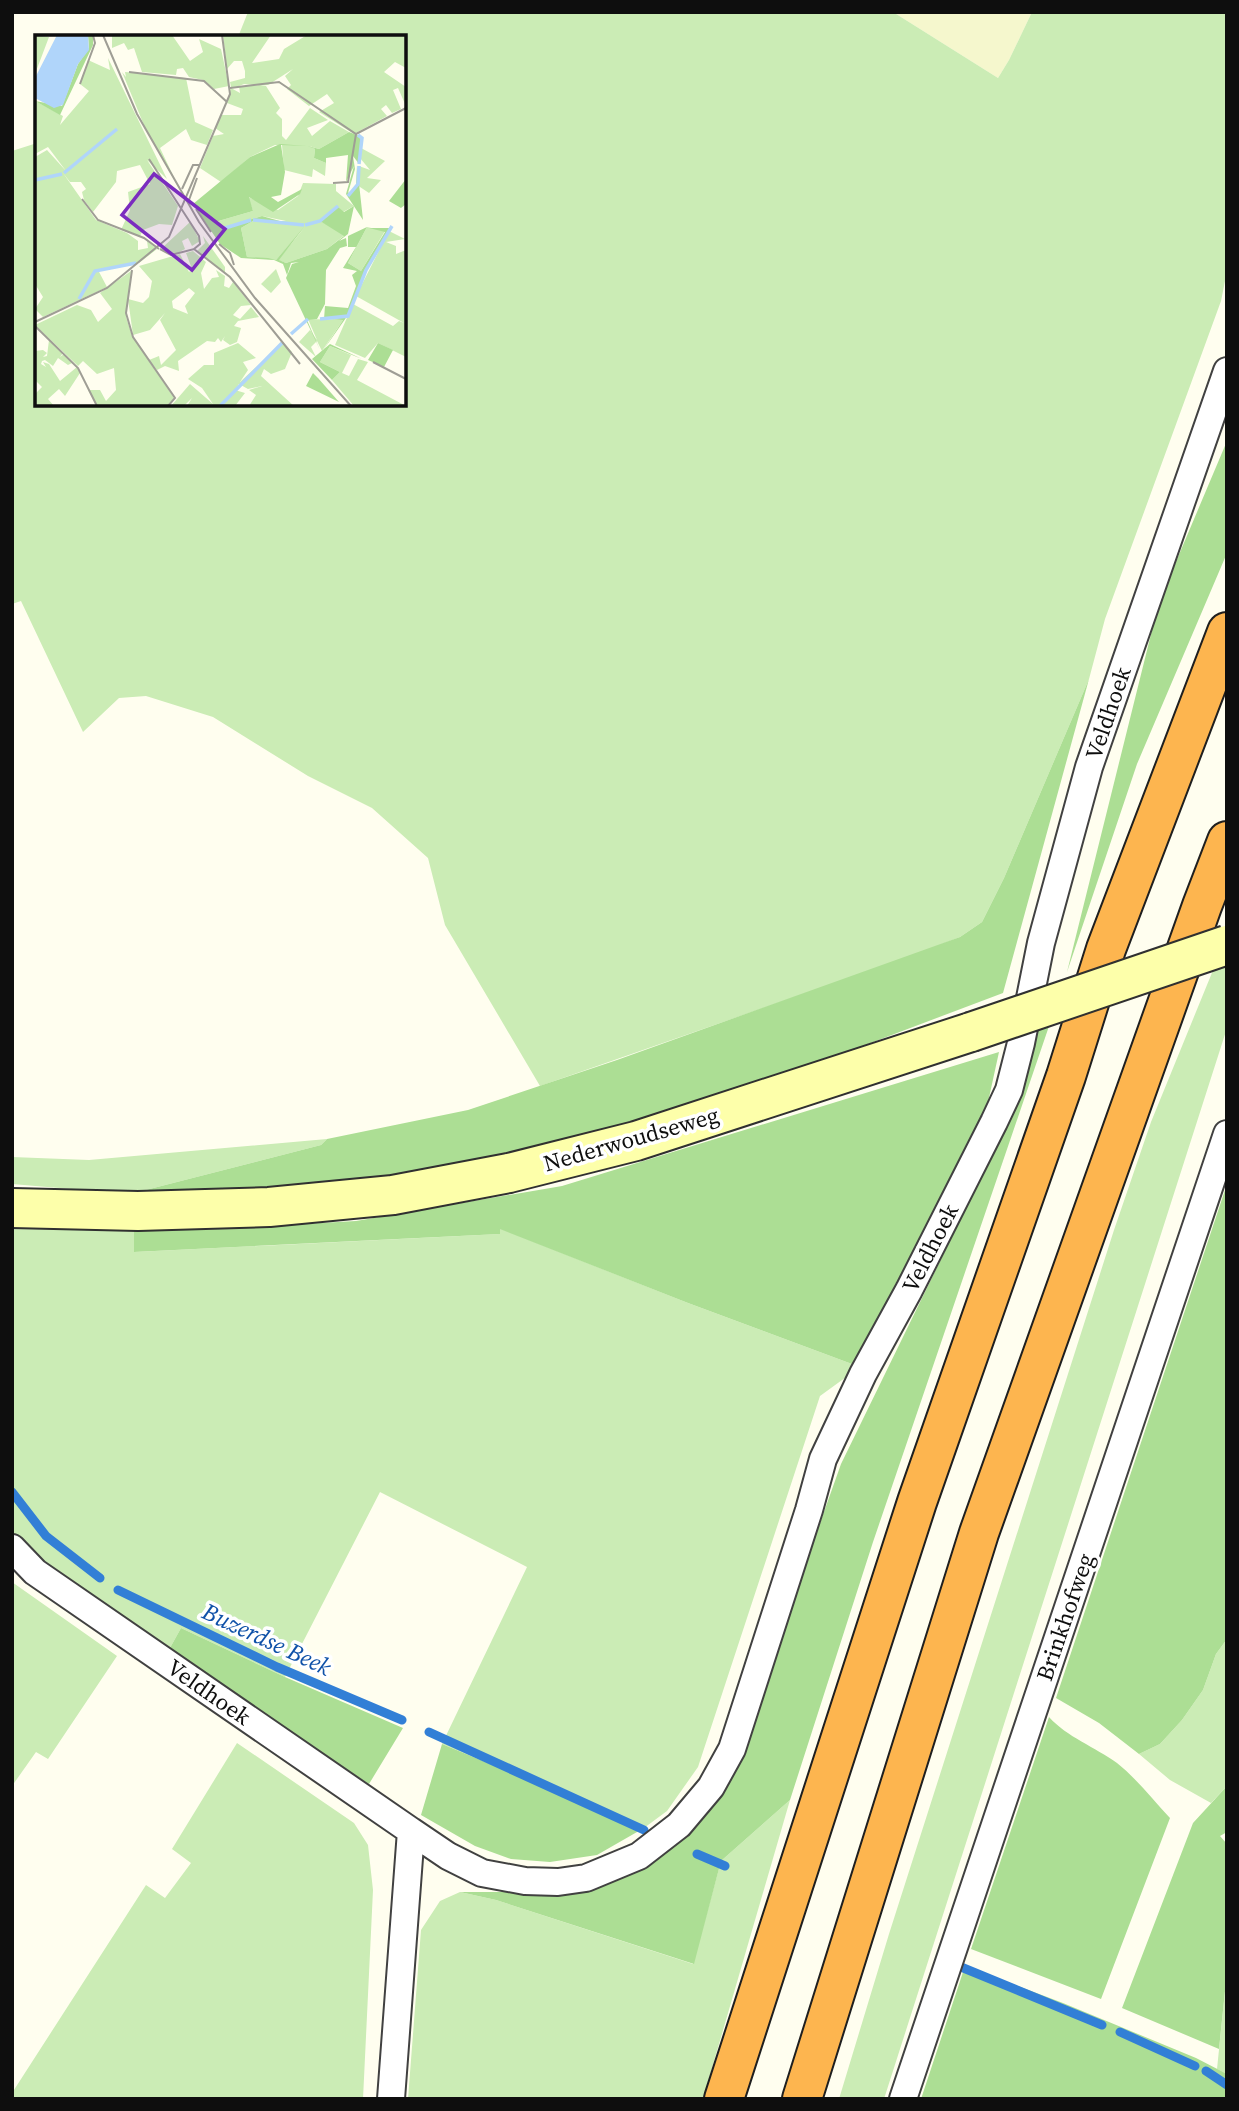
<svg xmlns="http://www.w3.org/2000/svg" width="1239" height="2111" font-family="'Source Serif 4',serif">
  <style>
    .farmland { fill: #f5f7cd }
    .green { fill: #cbecb5 }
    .forest { fill: #acde94 }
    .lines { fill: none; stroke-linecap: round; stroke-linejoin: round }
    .stream { stroke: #327fd6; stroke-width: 9 }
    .street-casing { stroke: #414141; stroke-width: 30 }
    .secondary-casing { stroke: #303030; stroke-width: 42 }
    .highway-casing { stroke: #1f1f1f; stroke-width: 42 }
    .street { stroke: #fff; stroke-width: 26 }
    .secondary { stroke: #fdffaa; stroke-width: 38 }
    .highway { stroke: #fdb54f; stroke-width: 38 }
    .secondary-bridge-casing { stroke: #303030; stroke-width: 42; stroke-linecap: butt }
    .secondary-bridge { stroke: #fdffaa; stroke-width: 38 }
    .labels { text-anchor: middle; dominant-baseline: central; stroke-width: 7; stroke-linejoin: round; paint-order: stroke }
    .street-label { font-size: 23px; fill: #0e0e0e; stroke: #fff }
    .water-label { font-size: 24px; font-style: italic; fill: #0f51a8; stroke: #fff }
    .inset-river { fill: none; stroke: #b0d5fa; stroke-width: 3.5 }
    .inset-road { fill: none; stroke: #9f9e95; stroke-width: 2 }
    .view { fill: #7b2cbf; fill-opacity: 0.15; stroke: #7b2cbf; stroke-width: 3.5 }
    .inset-edge { fill: none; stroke: #0e0e0e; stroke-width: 3.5 }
  </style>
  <rect width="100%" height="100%" fill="#fffeef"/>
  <!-- farmland -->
  <path class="farmland" d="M893 12H1032L1009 60 998 78Z"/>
  <!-- green -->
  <path class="green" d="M248 12H893L998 78 1009 60 1032 12H1227V271L1221 301 1105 619 1089 679 1004 878 982 922 960 937 909 957 540 1086 445 925 428 858 372 808 308 776 213 717 146 696 119 698 83 732 21 601 12 604V151L37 143V404H404V37H238Z
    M1227 936V1028L884 2099H839L889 1934 1114 1230 1151 1122Z
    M327 1139 321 1145 130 1194 12 1184V1157L89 1160Z
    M12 1224 134 1228 135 1252 500 1234 499 1228 688 1303 860 1367 820 1396 698 1767 667 1811 644 1828 442 1744 527 1567 380 1492 285 1677 181 1628 166 1655 115 1622 12 1538Z
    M12 1582 117 1656 48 1759 36 1752 12 1786Z
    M1227 1639V1786L1211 1803 1170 1780 1139 1754 1160 1744 1182 1720 1203 1690 1216 1654Z
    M237 1743 354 1823 368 1845 373 1890 363 2099H12V2093L146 1885 165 1898 191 1863 172 1849Z
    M790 1800 703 2099H408L421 1930 440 1901 460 1892 496 1900 693 1964 721 1861Z
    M1227 1972V2074L1217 2069Z"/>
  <!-- forest -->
  <path class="forest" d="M1227 441V553L1137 764 1067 972 1159 602Z
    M1089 679 1003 993 624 1136 482 1166 304 1188 130 1194 321 1145 327 1139 468 1110 617 1060 960 937 982 922 1004 878Z
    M1061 991 873 1542 790 1800 721 1861 694 1964 496 1900 460 1892H557L617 1878 738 1754 841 1464 1005 1128 1041 997Z
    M999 1052 985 1116 860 1367 688 1303 500 1229V1234L134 1252V1228L198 1230 356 1221 562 1186Z
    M1227 1184V1639L1216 1654 1203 1690 1182 1720 1160 1744 1139 1754 1099 1723 1056 1698Z
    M181 1628 285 1677 403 1728 369 1784 166 1655Z
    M1049 1717C1067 1737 1095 1747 1117 1763 1136 1778 1153 1800 1170 1818L1101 1999 971 1949Z
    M442 1744 644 1828 597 1855 550 1862 511 1859 475 1846 421 1815Z
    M1227 1786V1832L1220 1836 1227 1844V1972L1219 2049 1122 2008 1193 1823Z
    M965 1966 1063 2003 1196 2058 1227 2074V2099H921Z"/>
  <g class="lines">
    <!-- stream -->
    <path class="stream" d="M12 1492 46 1536 100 1578
      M118 1590 277 1667 402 1720
      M429 1732 644 1830
      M697 1854 725 1866
      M961 1967 1102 2025
      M1120 2032 1195 2066
      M1206 2071 1227 2085"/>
    <defs>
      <path id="street" d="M12 1548 35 1572 411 1831 391 2099
        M411 1831 448 1856 482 1873 525 1881 558 1882 586 1878 639 1856 679 1825 711 1787 732 1749 809 1510 823 1459 863 1374 909 1290 994 1122 1009 1090 1021 1043 1041 943 1089 767 1227 371
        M903 2099 1227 1134"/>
      <path id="secondary" d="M12 1208 138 1211 269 1207 393 1195 509 1173 636 1141 971 1032"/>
      <path id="highway" d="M724 2099 917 1502 1066 1076 1106 949 1227 632
        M802 2099 979 1533 1202 906 1227 841"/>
    </defs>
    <!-- street casing -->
    <use href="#street" class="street-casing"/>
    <!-- secondary casing -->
    <use href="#secondary" class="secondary-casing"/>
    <!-- highway casing -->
    <use href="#highway" class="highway-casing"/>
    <!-- street -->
    <use href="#street" class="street"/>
    <!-- secondary -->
    <use href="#secondary" class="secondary"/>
    <!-- highway -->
    <use href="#highway" class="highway"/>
    <defs>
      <path id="secondary-bridge" d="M971 1032 1227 945"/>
    </defs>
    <!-- secondary-bridge casing -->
    <use href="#secondary-bridge" class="secondary-bridge-casing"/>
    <!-- secondary-bridge -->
    <use href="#secondary-bridge" class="secondary-bridge"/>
  </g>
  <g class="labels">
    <!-- street labels -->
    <g class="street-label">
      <text transform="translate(1108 713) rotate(-71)">Veldhoek</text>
      <text transform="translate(631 1139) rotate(-16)">Nederwoudseweg</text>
      <text transform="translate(930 1248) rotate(-63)">Veldhoek</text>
      <text transform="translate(1065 1617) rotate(-71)">Brinkhofweg</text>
      <text transform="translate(209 1692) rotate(35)">Veldhoek</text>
    </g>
    <!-- water labels -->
    <g class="water-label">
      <text transform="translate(267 1639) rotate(25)">Buzerdse Beek</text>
    </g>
  </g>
  <!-- overview -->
  <g transform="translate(35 35)">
    <rect width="371" height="371" fill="#fffeef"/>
    <path d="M0 0 14 2 0 39ZM77 0H137L155 26 168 17 164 4 186 14 194 51 179 54 168 45 154 42 148 33 142 34 141 40 107 37 99 13 93 15 89 8 77 13ZM188 0H236L217 28 244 24 249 14 272 0H371V33L360 27 349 37 371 52V71L363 53 358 55 366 74 357 78 351 70 346 74 352 81 319 99 284 77 299 68 292 59 274 71 252 54 256 50 250 41 258 34 233 50 196 52 195 47 210 43V36L207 26H199L192 34ZM73 23 132 144 112 125 143 171 137 190 124 189 108 195 105 201 86 195 95 175 93 157 115 149 105 130 82 136 81 147 58 177 49 165 47 157 51 154 46 147H35L28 138 61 185 92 198 103 206V215L113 213 112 206 122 214 104 228 63 235 72 252 8 282 0 274 8 262 0 249V122L12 115 31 136 13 112 0 119V66L28 81 25 90 54 56 45 49 53 25 75 35ZM87 37 91 42 90 37 151 43 160 87 178 95 172 110 156 105 151 94 125 113 146 157 111 95ZM209 49 231 51 245 73 241 78 247 84V101L251 105 275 73 293 85 272 93 277 101 295 86 314 97 284 114 274 111 280 114 279 123 291 128 290 141 278 134 277 142 249 135 247 110H271H240L215 122 186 147 165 133 178 101 189 99 180 93 186 80H206L208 74 192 68 196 53 205 58 204 51ZM326 113 350 126 332 143 346 145 334 158 322 150 324 131 335 135 325 123ZM268 148 301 149V156L319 171 308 177 302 171 285 186 311 199 292 214 251 228 243 225 269 193 241 225 212 222 206 193 218 186H251L227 181 188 193 180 187 218 176 213 162 243 175 263 161ZM155 187 165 206 157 211 153 203 147 206 150 214 139 220 127 213ZM332 192 350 196 326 236 313 228ZM354 196 370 204 351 207 361 211V219L371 215V322L343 308 330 323 300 310 318 269 358 291 364 286 369 288 321 261ZM168 201 190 232V239L162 216 170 208ZM158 216 171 227 166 238 169 254 177 243 184 242 181 235 190 241 189 251 194 253 198 247 216 270 206 271 198 280 205 284 216 272 224 282 203 286 199 291 206 293 202 307 195 310 188 305 190 301 186 307 183 303 180 307 172 306 143 326 144 336 130 331 122 335 114 325 124 321 126 330 141 315 125 285 130 278 115 295 98 300 93 264 108 268 114 262 117 246 104 231 145 219 154 237 157 234 151 218ZM154 253 160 258 150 271 153 279 138 273 137 266ZM241 234 246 247 236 258 226 249ZM96 236 91 282 97 301 139 363 132 371H62L53 355H65L71 366 81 355 79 333 62 339 48 326 43 331 0 290 42 270 56 275 63 287 77 274 65 258ZM273 284 308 285 287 316 282 306 276 312 281 322 264 307 275 295 282 305ZM14 305 28 318 25 322 29 319 37 328 33 330 23 323 18 331 10 325 7 326 6 329 11 332 8 327 14 329 25 346 42 332 45 338 30 361 24 354 13 364 19 371H0V359L7 352 0 345V316L8 315 12 318 8 322 12 321ZM248 307 257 317 250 334 236 339 229 334 226 341 259 371H214L221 360 214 355 227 351 213 354 204 349 200 355 210 358 200 371H152L157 363 149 371H136L155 349 178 369 167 353 153 344 169 330H179V318L203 308 221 323 208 327 213 335 205 347ZM295 311 316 320 307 338 314 341 323 324 333 327 322 345 371 371H319L297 345 305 337 285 327Z" fill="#cbecb5" fill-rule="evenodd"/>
    <path d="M53 0H58V10L25 80 0 66 27 71 43 29 54 13ZM314 97 327 102 324 129 318 121 320 134 313 158 321 152 322 130 328 185 311 159 319 131 311 147 313 120 291 123V128L279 123 280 114 273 111 284 114ZM245 109 272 111 246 110 250 137 246 160 236 162 243 167 267 154 265 159 238 177 214 162 218 176 180 187 188 193 227 181 259 190 218 186 206 193 212 222 233 223 241 225 269 192 244 225 251 228 292 214 309 201 285 186 302 171 309 177 319 171 313 199 304 206 311 203 312 211 305 213 291 235 290 269 282 284 272 285 285 315 251 243 257 229 264 227 256 228 252 240 248 229 239 225 206 223 185 209 158 169 215 122ZM371 144V169L366 173 354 166ZM332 192 313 228 326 236 350 197 334 193H356L330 237 313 280 287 317 308 285 289 284 290 271 313 273 321 251 317 240 322 236 308 233 321 212H313V201ZM343 308 358 315 349 332 333 325ZM295 309 327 324 295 311 285 327 305 337 297 345 277 324ZM278 338 283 343 304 367 271 351Z" fill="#acde94"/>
    <path d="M22 0H53L54 15 43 29 28 70 19 73 0 63V43Z" fill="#b0d5fa"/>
    <path class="inset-river" d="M323 100 327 103 324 129M29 138 82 94M0 145 27 139M313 161 323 149 324 131M218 185 269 190M270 190 285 186 303 171M187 194 216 185M44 264 60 236 101 228M285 284 313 281 331 235 357 191M256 299 273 284M185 371 247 308"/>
    <path class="inset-road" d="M68 0 102 79 164 187 220 263 316 371M94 37 169 46 192 67M45 49 60 8 58 0M195 53 244 47 321 99 371 73M114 124 164 201 165 209 159 214M298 148 313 147 321 99M147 154 158 130H164M47 164 63 185 109 203 124 214M154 165 162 143M161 174 176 197M184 209 195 218 199 230M125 214 136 220 159 214 195 242 265 329M97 235 91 278 98 302 140 363 133 371M0 287 72 253 134 202 195 59 187 0M0 291 43 333 62 371M338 327 371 344"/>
    <path class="view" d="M119 139 190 194 157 235 87 180Z"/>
    <rect width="371" height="371" class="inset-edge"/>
  </g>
  <!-- border -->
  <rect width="1239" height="2111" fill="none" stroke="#0e0e0e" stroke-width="28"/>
</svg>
